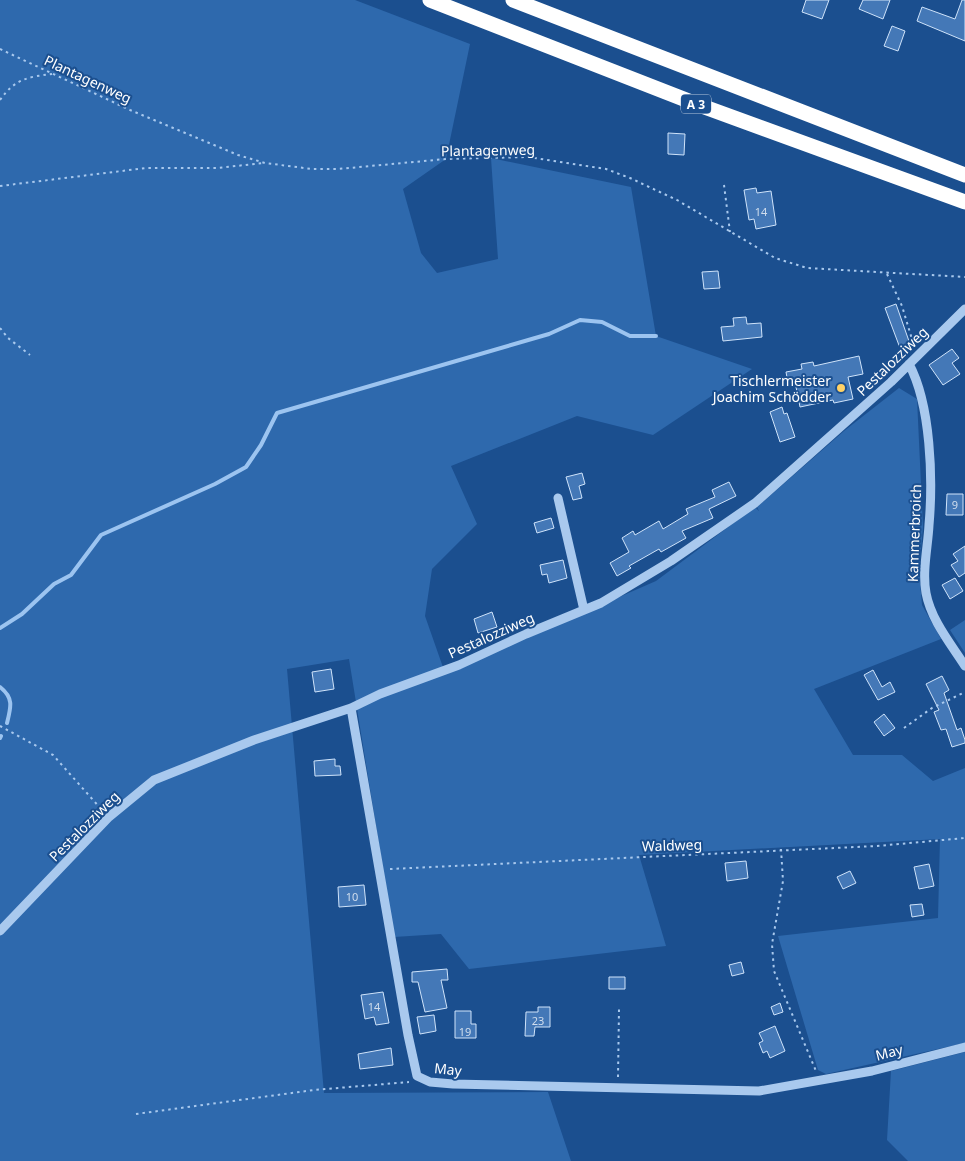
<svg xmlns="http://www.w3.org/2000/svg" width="965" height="1161" font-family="'Noto Sans',sans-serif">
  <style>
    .green { fill: #2e69ad }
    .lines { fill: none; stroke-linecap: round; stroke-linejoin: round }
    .stream { stroke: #9cc4f0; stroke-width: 4 }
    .building { fill: #4478b7; stroke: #cfe3fa }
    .path { stroke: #a9c9ee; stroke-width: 2; stroke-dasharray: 2.5 4; stroke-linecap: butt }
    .minor { stroke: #a9c9ee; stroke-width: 9 }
    .highway { stroke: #fff; stroke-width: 15 }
    .poi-dot { fill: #ffd166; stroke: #1b4f8f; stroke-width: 2 }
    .labels { text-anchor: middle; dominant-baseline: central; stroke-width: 4; stroke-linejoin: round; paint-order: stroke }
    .number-label { font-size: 11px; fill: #d0dded }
    .shield { fill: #1b4f8f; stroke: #bbcadd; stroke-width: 1 }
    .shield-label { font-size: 12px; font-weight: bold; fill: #fff }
    .street-label { font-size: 14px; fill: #fff; stroke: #1b4f8f }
    .poi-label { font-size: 14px; fill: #fff; stroke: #1b4f8f; text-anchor: end }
  </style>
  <rect width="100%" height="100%" fill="#1b4f8f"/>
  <!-- green -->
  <path class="green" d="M0 0H355L470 44 446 159 403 189 421 253 437 273 498 259 491 158 631 187 656 336 752 369 653 435 577 416 451 466 477 524 432 569 425 616 445 673 656 581 755 507 759 511 757 507 844 431 899 388 917 399 923 527 919 571 922 605 941 639 814 689 853 755H902L933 781 965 768V1043L826 1074 818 1070 778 936 938 918 940 839 639 855 666 946 469 969 441 934 394 937 349 659 287 669 324 1093 548 1092 571 1161H0Z
    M965 620V653L950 630Z
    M965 1052V1161H908L887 1140 891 1071Z"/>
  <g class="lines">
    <!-- stream -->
    <path class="stream" d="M0 628 22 614 54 584 71 575 101 535 215 484 246 467 261 445 277 413 549 334 580 320 602 322 630 336H656
      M0 687C14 698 11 707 7 723
      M0 738 1 736"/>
  </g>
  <!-- building -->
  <path class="building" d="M806 0H829L822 19 802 12Z
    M863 0H890L883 19 859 9Z
    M962 0H965V41L917 21 922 7 955 19Z
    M892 26 905 31 898 51 884 46Z
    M668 133 685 134 684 155 668 154Z
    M756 188 757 193 771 191 776 225 756 229 754 219 749 220 744 190Z
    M718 271 720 288 704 289 702 272Z
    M896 304 910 344 900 348 885 308Z
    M746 317 747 324 761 323 762 337 723 341 721 327 734 326 733 318Z
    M952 349 959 358 952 363 960 374 943 385 929 365Z
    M859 356 863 374 848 377 853 399 834 403 833 400 800 407 795 382 788 383 786 372 802 369 801 364 813 362 814 366Z
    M782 407 784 414 787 413 795 437 780 442 770 412Z
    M582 473 585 484 579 486 582 498 573 500 566 477Z
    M729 482 736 496 709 509 713 518 682 531 686 538 661 552 659 549 629 566 631 568 617 576 610 563 629 552 622 538 633 531 635 535 659 521 663 529 688 514 686 509 715 497 712 490Z
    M947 494H963V515H946Z
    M551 518 554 528 537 533 534 523Z
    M965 546V573L959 577 951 565 958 561 953 554Z
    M563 560 567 578 549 583 547 574 542 575 540 565Z
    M955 578 963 591 950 599 942 585Z
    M492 612 497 627 478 633 474 619Z
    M331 669 334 689 315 692 312 672Z
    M873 670 882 687 890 682 895 692 878 700 864 675Z
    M942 676 949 690 944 693 957 730 961 728 965 740V743L952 747 946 729 941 730 934 712 939 710 926 684Z
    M884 714 895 728 884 736 874 722Z
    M335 759V766H340L341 775 315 776 314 761Z
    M746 861 748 878 727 881 725 863Z
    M929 864 934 886 919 889 914 867Z
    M850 871 856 883 843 889 837 877Z
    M364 885 366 905 339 907 338 887Z
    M922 904 924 915 912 917 910 905Z
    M741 962 744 973 732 976 729 965Z
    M447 969 448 980H441L447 1008 425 1012 418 982H412V972Z
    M609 977H625V989H609Z
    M383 992 389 1023 376 1025 374 1017 365 1019 361 995Z
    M780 1003 783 1012 774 1015 771 1007Z
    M538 1007H550V1027H535L534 1036H525L526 1012H538Z
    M455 1011H471V1024H476V1038H455Z
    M434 1015 436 1031 420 1034 417 1017Z
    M775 1026 785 1051 770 1058 767 1051 763 1053 759 1043 763 1041 759 1033Z
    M391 1048 393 1065 360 1069 358 1054Z"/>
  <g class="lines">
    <!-- path -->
    <path class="path" d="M0 49 130 110 238 155 265 163 312 169H338L446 159 528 157 606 169 630 178 677 200 775 258 807 268 965 277
      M0 100C15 79 27 77 52 74
      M724 185 730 232
      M0 186 146 168H217L264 163
      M887 274 902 306 914 346
      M0 328 8 338 30 355
      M0 726 53 755 102 810
      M904 728 932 708 965 692
      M781 849 783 881 772 944 774 971 816 1071
      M390 869 877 846 965 838
      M618 1077 619 1009
      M136 1114 314 1090 409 1082"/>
    <!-- minor -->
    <path class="minor" d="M909 364C931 405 933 479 929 525 928 546 922 571 926 593 931 620 951 644 965 666
      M558 498 584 610
      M351 708 408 1035 417 1076 430 1082 453 1084 759 1091 872 1071 965 1047
      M0 931 109 817 154 780 254 740 351 708 380 694 459 665 526 634 601 603 671 561 755 503 891 382 965 309"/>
    <!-- highway -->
    <path class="highway" d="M430 0 699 105 965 202
      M513 0 965 175"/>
  </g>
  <!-- markers -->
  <circle class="poi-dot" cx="841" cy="388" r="5"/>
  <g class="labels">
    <!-- number labels -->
    <g class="number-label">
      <text x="761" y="211">14</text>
      <text x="955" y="504">9</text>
      <text x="352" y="896">10</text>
      <text x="374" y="1006">14</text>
      <text x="538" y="1020">23</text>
      <text x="465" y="1031">19</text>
    </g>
    <!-- shield labels -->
    <rect class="shield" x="681" y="94.5" width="30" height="19" rx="4"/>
    <g class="shield-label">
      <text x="696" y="104">A 3</text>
    </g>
    <!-- street labels -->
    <g class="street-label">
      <text transform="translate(88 79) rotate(25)">Plantagenweg</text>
      <text transform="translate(488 150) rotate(-1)">Plantagenweg</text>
      <text transform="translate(892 361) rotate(-44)">Pestalozziweg</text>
      <text transform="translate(914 533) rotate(-88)">Kammerbroich</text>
      <text transform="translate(491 635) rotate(-24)">Pestalozziweg</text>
      <text transform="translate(84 826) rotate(-45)">Pestalozziweg</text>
      <text transform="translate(672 845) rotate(-2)">Waldweg</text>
      <text transform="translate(889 1052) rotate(-14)">May</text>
      <text transform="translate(448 1069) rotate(6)">May</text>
    </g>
    <!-- poi labels -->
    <g class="poi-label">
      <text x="831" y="380">Tischlermeister<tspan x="831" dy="16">Joachim Schödder</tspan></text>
    </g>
  </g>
</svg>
